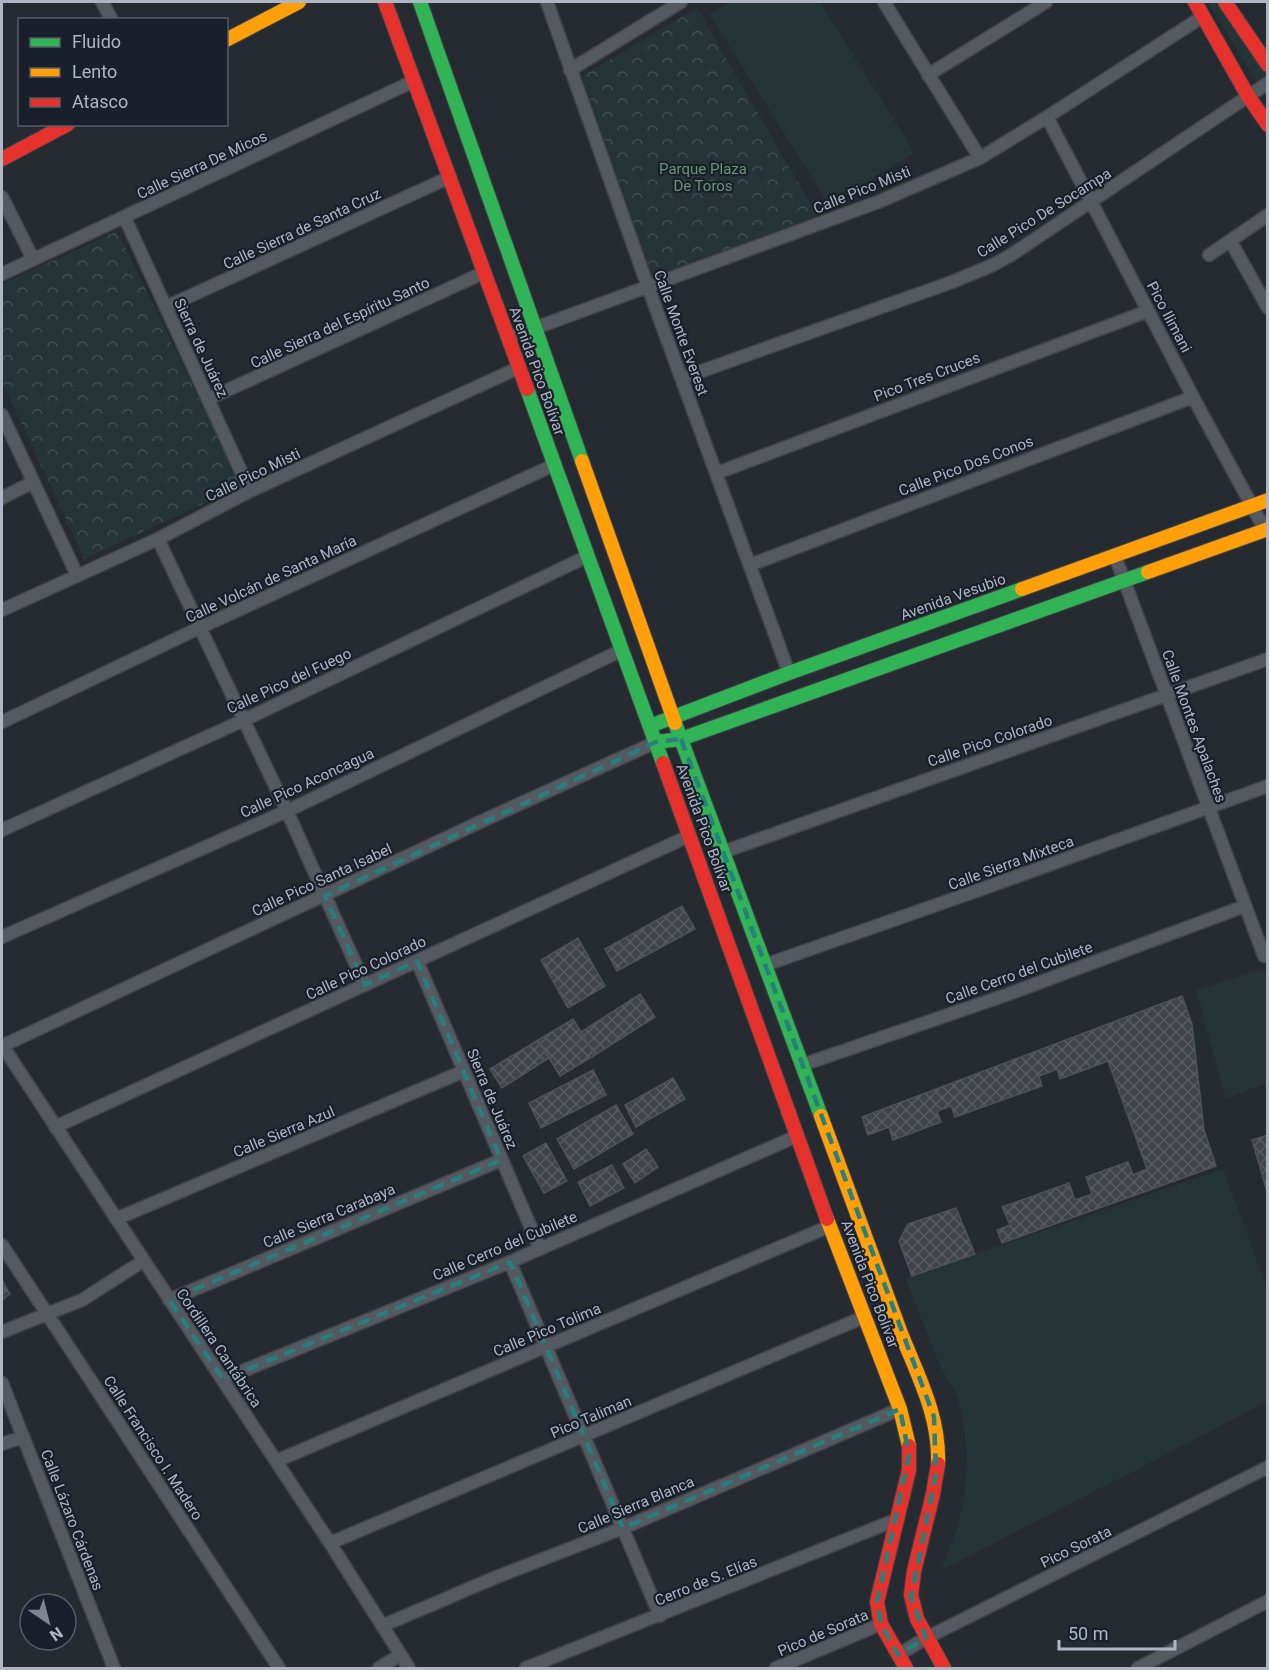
<svg xmlns="http://www.w3.org/2000/svg" width="1269" height="1670" font-family="Roboto,sans-serif">
  <style>
    .green { fill: #243437 }
    .park { fill: url(#park-crowns) }
    .building { fill: url(#building-cross-hatch); stroke: #4e5259; stroke-width: 1.5 }
    .lines { fill: none; stroke-linecap: round; stroke-linejoin: round }
    .street-casing { stroke: #42444a; stroke-width: 15 }
    .fast-casing { stroke: #42444a; stroke-width: 16 }
    .slow-casing { stroke: #42444a; stroke-width: 16 }
    .jam-casing { stroke: #42444a; stroke-width: 16 }
    .street { stroke: #555960; stroke-width: 12 }
    .fast { stroke: #30b455; stroke-width: 14 }
    .slow { stroke: #ff9f0a; stroke-width: 14 }
    .jam { stroke: #e5322d; stroke-width: 14 }
    .marked { fill: none; stroke: #27807b; stroke-width: 4.5; stroke-dasharray: 12 8; stroke-linejoin: round }
    .labels { text-anchor: middle; dominant-baseline: central; stroke-width: 4.5; stroke-linejoin: round; paint-order: stroke }
    .street-label { font-size: 15px; fill: #afb6c3; stroke: #1a202b }
    .park-label { font-size: 15px; fill: #679373; stroke: #1a202b }
  </style>
  <defs>
    <pattern id="park-crowns" width="20" height="18" patternUnits="userSpaceOnUse" patternTransform="scale(1.5)"><rect width="20" height="18" fill="#243437"/><path d="M2 6a3 3 0 1 1 6 0M12 15a3 3 0 1 1 6 0" fill="none" stroke="#414f52"/></pattern>
    <pattern id="building-cross-hatch" width="8" height="8" patternUnits="userSpaceOnUse" patternTransform="scale(1.5)"><rect width="8" height="8" fill="#40444a"/><path d="M0 0l8 8M0 8l8-8" fill="none" stroke="#595d62"/></pattern>
  </defs>
  <rect width="100%" height="100%" fill="#262a31"/>
  <!-- green -->
  <path class="green" d="M730 2H820L915 153 828 204 709 14Z
    M1207 2H1222L1267 74V99Z
    M1262 969 1268 979 1267 1083 1226 1099 1196 990Z
    M1223 1169 1267 1288V1402L941 1571 957 1528 965 1496 967 1457 964 1426 956 1393 941 1368 905 1278Z"/>
  <!-- park -->
  <path class="park" d="M697 8 821 222 654 281 582 76Z
    M117 231 242 486 84 559 2 381V284Z"/>
  <!-- building -->
  <path class="building" d="M682 906 695 929 617 971 605 949Z
    M578 938 605 986 568 1008 541 960Z
    M640 994 655 1017 595 1055 581 1032Z
    M1182 996 1192 1024 1204 1130 1216 1166 1002 1243 997 1230 1010 1225 1002 1207 1069 1183 1075 1200 1092 1194 1086 1177 1128 1162 1133 1175 1147 1169 1108 1061 1060 1079 1057 1069 1039 1076 1042 1086 955 1117 951 1106 937 1111 941 1122 893 1140 889 1127 868 1135 862 1117Z
    M573 1019 595 1055 560 1076 538 1040Z
    M538 1040 549 1058 502 1088 490 1069Z
    M593 1070 606 1095 541 1128 529 1103Z
    M673 1078 685 1099 636 1127 625 1105Z
    M616 1105 633 1134 574 1169 557 1139Z
    M1268 1135V1195L1252 1140Z
    M546 1143 567 1181 544 1193 523 1156Z
    M646 1149 658 1167 635 1183 623 1164Z
    M612 1165 624 1188 590 1206 578 1182Z
    M956 1208 975 1254 912 1276 899 1241 908 1224Z
    M2 1280 10 1294 2 1300Z"/>
  <g class="lines">
    <defs>
      <path id="street" d="M102 2 112 20
        M547 2 648 287 789 673
        M884 2 980 158
        M570 70 681 2
        M928 75 1046 2
        M1047 117 1193 397 1265 530
        M2 197 33 259
        M125 218 250 491
        M1231 242 1268 308
        M1209 255 1268 215
        M2 274 414 81
        M166 307 450 177
        M508 338 878 202 980 158 1047 117 1202 17
        M682 378 952 282 993 265 1011 255 1268 83
        M208 399 483 273
        M2 415 77 575
        M717 473 1148 311
        M2 498 33 482
        M158 539 287 811 365 985
        M1115 556 1264 956
        M750 565 1193 397
        M2 610 158 539 250 491 518 368
        M2 722 199 628 554 465
        M2 830 244 720 588 556
        M723 852 1268 659
        M2 937 287 811 622 650
        M417 961 540 1249
        M765 965 979 890 1268 786
        M2 1045 330 1543 409 1668
        M2 1046 493 816 656 742
        M802 1065 1006 995 1245 906
        M55 1127 689 836
        M116 1219 464 1071
        M2 1245 279 1668
        M510 1262 660 1616
        M169 1300 501 1160
        M2 1332 82 1300 143 1261
        M223 1379 510 1262 797 1136
        M2 1383 114 1668
        M2 1444 23 1437
        M276 1461 830 1226
        M330 1543 864 1317
        M382 1626 494 1578 623 1528 900 1409
        M898 1655 926 1638 1268 1467
        M379 1668 400 1655
        M526 1668 898 1519
        M776 1668 881 1624
        M1138 1668 1268 1601"/>
      <path id="fast" d="M420 2 582 461
        M527 389 663 763
        M675 723 821 1116
        M650 726 789 673 1022 589
        M656 742 681 739 1148 572"/>
      <path id="slow" d="M226 40 299 2
        M582 461 675 723
        M1148 572 1268 529
        M1022 589 1268 500
        M821 1116C847 1187 873 1258 899 1328 916 1373 940 1414 938 1464
        M827 1219 900 1409 909 1446"/>
      <path id="jam" d="M385 2 527 389
        M1195 2 1248 96 1268 125
        M1225 2 1268 65
        M2 159 68 124
        M663 763 827 1219
        M938 1464 933 1494 914 1571 911 1595 917 1619 944 1668
        M906 1668 881 1624 877 1602 909 1470V1446"/>
    </defs>
    <!-- street casing -->
    <use href="#street" class="street-casing"/>
    <!-- fast casing -->
    <use href="#fast" class="fast-casing"/>
    <!-- slow casing -->
    <use href="#slow" class="slow-casing"/>
    <!-- jam casing -->
    <use href="#jam" class="jam-casing"/>
    <!-- street -->
    <use href="#street" class="street"/>
    <!-- fast -->
    <use href="#fast" class="fast"/>
    <!-- slow -->
    <use href="#slow" class="slow"/>
    <!-- jam -->
    <use href="#jam" class="jam"/>
  </g>
  <!-- marked area -->
  <path class="marked" d="M681 739 934 1417 936 1474 911 1597 926 1638 898 1655 881 1624 877 1602 909 1455 900 1409 623 1528 510 1262 223 1379 169 1300 501 1160 417 961 365 985 325 896 656 742Z"/>
  <g class="labels">
    <!-- street labels -->
    <g class="street-label">
      <text transform="translate(202 165) rotate(-25)">Calle Sierra De Micos</text>
      <text transform="translate(862 190) rotate(-22)">Calle Pico Misti</text>
      <text transform="translate(1044 213) rotate(-32)">Calle Pico De Socampa</text>
      <text transform="translate(302 229) rotate(-25)">Calle Sierra de Santa Cruz</text>
      <text transform="translate(1169 317) rotate(62)">Pico Ilimani</text>
      <text transform="translate(340 323) rotate(-25)">Calle Sierra del Espíritu Santo</text>
      <text transform="translate(681 333) rotate(70)">Calle Monte Everest</text>
      <text transform="translate(201 348) rotate(65)">Sierra de Juárez</text>
      <text transform="translate(537 371) rotate(70)">Avenida Pico Bolívar</text>
      <text transform="translate(927 377) rotate(-21)">Pico Tres Cruces</text>
      <text transform="translate(966 466) rotate(-21)">Calle Pico Dos Conos</text>
      <text transform="translate(253 475) rotate(-26)">Calle Pico Misti</text>
      <text transform="translate(271 579) rotate(-25)">Calle Volcán de Santa María</text>
      <text transform="translate(953 597) rotate(-20)">Avenida Vesubio</text>
      <text transform="translate(289 681) rotate(-25)">Calle Pico del Fuego</text>
      <text transform="translate(1194 726) rotate(70)">Calle Montes Apalaches</text>
      <text transform="translate(990 741) rotate(-19)">Calle Pico Colorado</text>
      <text transform="translate(307 783) rotate(-25)">Calle Pico Aconcagua</text>
      <text transform="translate(704 828) rotate(70)">Avenida Pico Bolívar</text>
      <text transform="translate(1011 863) rotate(-20)">Calle Sierra Mixteca</text>
      <text transform="translate(322 880) rotate(-25)">Calle Pico Santa Isabel</text>
      <text transform="translate(366 968) rotate(-25)">Calle Pico Colorado</text>
      <text transform="translate(1019 973) rotate(-20)">Calle Cerro del Cubilete</text>
      <text transform="translate(492 1099) rotate(67)">Sierra de Juárez</text>
      <text transform="translate(284 1132) rotate(-23)">Calle Sierra Azul</text>
      <text transform="translate(329 1216) rotate(-23)">Calle Sierra Carabaya</text>
      <text transform="translate(505 1246) rotate(-23)">Calle Cerro del Cubilete</text>
      <text transform="translate(870 1284) rotate(69)">Avenida Pico Bolívar</text>
      <text transform="translate(547 1330) rotate(-23)">Calle Pico Tolima</text>
      <text transform="translate(219 1348) rotate(56)">Cordillera Cantábrica</text>
      <text transform="translate(591 1417) rotate(-23)">Pico Taliman</text>
      <text transform="translate(153 1448) rotate(57)">Calle Francisco I. Madero</text>
      <text transform="translate(636 1505) rotate(-23)">Calle Sierra Blanca</text>
      <text transform="translate(72 1520) rotate(69)">Calle Lázaro Cárdenas</text>
      <text transform="translate(1076 1547) rotate(-26)">Pico Sorata</text>
      <text transform="translate(706 1581) rotate(-22)">Cerro de S. Elías</text>
      <text transform="translate(823 1633) rotate(-23)">Pico de Sorata</text>
    </g>
    <!-- park labels -->
    <g class="park-label">
      <text x="703" y="169">Parque Plaza<tspan x="703" dy="17">De Toros</tspan></text>
    </g>
  </g>
  <!-- border -->
  <rect width="1269" height="1670" fill="none" stroke="#afb6c3" stroke-width="6"/>
  <!-- legend -->
  <rect x="18" y="18" width="210" height="108" fill="#1a202b" stroke="#565c68" stroke-width="1.5"/>
  <rect x="30" y="38" width="30" height="9" fill="#30b455" stroke="#565c68" stroke-width="1.5"/>
  <text x="72" y="48" font-size="18" fill="#afb6c3">Fluido</text>
  <rect x="30" y="68" width="30" height="9" fill="#ff9f0a" stroke="#565c68" stroke-width="1.5"/>
  <text x="72" y="78" font-size="18" fill="#afb6c3">Lento</text>
  <rect x="30" y="98" width="30" height="9" fill="#e5322d" stroke="#565c68" stroke-width="1.5"/>
  <text x="72" y="108" font-size="18" fill="#afb6c3">Atasco</text>
  <!-- north arrow -->
  <g transform="translate(48 1622) rotate(145)"><circle r="28" fill="#1a202b" stroke="#565c68" stroke-width="1.5"/>
  <path d="M0-4.5L10 22L0 15L-10 22Z" fill="#7f8590"/>
  <text y="-9" font-size="16" font-weight="bold" text-anchor="middle" fill="#afb6c3">N</text>
  </g>
  <!-- scale -->
  <path d="M1059 1640v9h116v-9" fill="none" stroke="#afb6c3" stroke-width="3"/>
  <text x="1068" y="1640" font-size="18" fill="#afb6c3" stroke="#1a202b" stroke-width="4.5" paint-order="stroke">50 m</text>
</svg>
